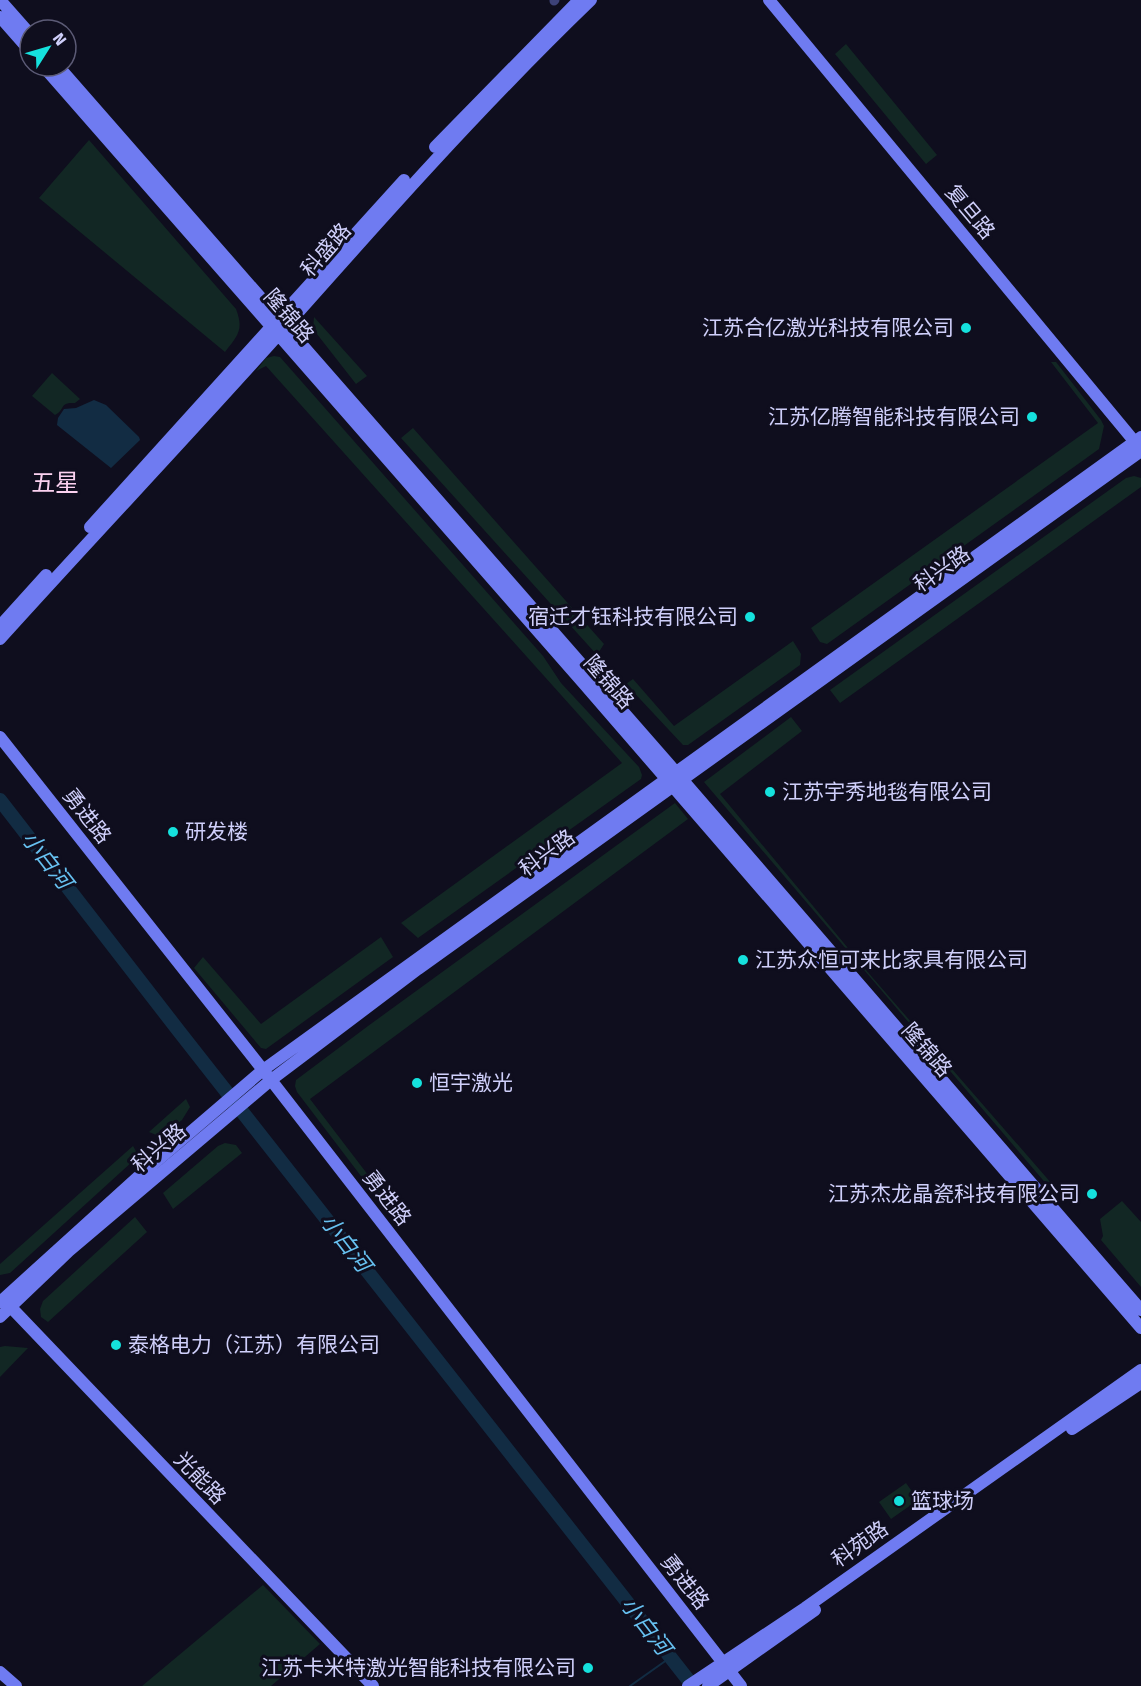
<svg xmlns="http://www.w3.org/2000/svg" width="1141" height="1686" font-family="'Fira Sans','Noto Sans SC',sans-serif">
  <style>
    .green { fill: #122724 }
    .water { fill: #122c43 }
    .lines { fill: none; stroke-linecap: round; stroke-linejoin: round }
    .stream { stroke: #122c43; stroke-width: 2 }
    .river { stroke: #122c43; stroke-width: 14 }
    .street { stroke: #3d4278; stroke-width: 9 }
    .secondary { stroke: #6f7bf1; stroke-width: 12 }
    .poi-dot { fill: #15e1dd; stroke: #0f0e1e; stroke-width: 2 }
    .labels { text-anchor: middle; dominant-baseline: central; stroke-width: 6; stroke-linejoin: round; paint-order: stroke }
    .street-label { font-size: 21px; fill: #cfcffa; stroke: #0f0e1e }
    .poi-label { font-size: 21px; fill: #cfcffa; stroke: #0f0e1e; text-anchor: start }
    .water-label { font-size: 22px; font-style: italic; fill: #67c1f1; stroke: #0f0e1e }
    .quarter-label { font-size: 24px; fill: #fbd1f0; stroke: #0f0e1e }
  </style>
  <rect width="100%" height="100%" fill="#0f0e1e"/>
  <!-- green -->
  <path class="green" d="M846 44 937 155 926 164 835 54Z
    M89 140 236 309C244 330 238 335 225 352L39 198Z
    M314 317 367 376 356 384 313 329Z
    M274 356 280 357 543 656 561 683 639 767 642 775 641 779 418 938 401 923 622 763 266 366 256 371 266 358Z
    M1051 362H1056L1101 420 1104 426 1099 449 827 644 820 642 811 628 1098 423Z
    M52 373 80 399 75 403C59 402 66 409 55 415L32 396Z
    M413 428 604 644 597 655 401 438Z
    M1134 476 1141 478V487L840 703 830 690 1126 478Z
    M793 641 801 654 800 665 688 745H683L626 684 633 679 674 726Z
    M791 717 802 731 720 794 872 977 1052 1184 1048 1186 704 782Z
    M675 803 688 819 310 1099 391 1205 386 1209 297 1092 295 1086 296 1080 368 1026Z
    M381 937 393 957 266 1049 261 1048 194 968 203 957 261 1024Z
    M186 1099 190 1107 182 1120 161 1137 149 1132Z
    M225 1143 236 1145 242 1153 173 1209 163 1193 218 1146Z
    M133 1146 137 1153 133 1161 10 1273 0 1275V1264Z
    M1122 1201 1141 1222V1287L1101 1240 1103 1236 1100 1219Z
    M135 1217 147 1232 48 1322 41 1317 40 1309 43 1301Z
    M5 1346 28 1348 0 1377V1347Z
    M906 1483 918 1500 891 1519 879 1502Z
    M263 1585 320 1644 271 1686H142Z"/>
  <!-- water -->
  <path class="water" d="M94 400 106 405 139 437 140 440 111 468 57 425 58 418 64 409 76 408Z"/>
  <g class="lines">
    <!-- stream -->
    <path class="stream" d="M630 1686 671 1657"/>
    <!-- river -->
    <path class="river" d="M0 800 178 1030 693 1686"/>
    <!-- street -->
    <path class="street" d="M554 1 555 0"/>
    <!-- secondary -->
    <path class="secondary" d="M0 0 30 34
      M769 0 1139 447
      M0 17 30 51
      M43 66 585 685 1141 1328
      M58 66 668 763 1141 1310
      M435 147 579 0
      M90 527 404 180
      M0 626 46 575
      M0 639C92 537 187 437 279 334 380 220 481 106 591 0
      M0 737 271 1080 741 1686
      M5 1301 373 1686
      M0 1302 138 1177 263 1070 1141 437
      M0 1317 69 1251 271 1080 418 969 1141 451
      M1072 1429 1141 1383
      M0 1672 16 1686
      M688 1686 805 1608 1141 1370
      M708 1686 815 1610"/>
  </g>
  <!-- markers -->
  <g class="poi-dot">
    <circle cx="966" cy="328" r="6"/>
    <circle cx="1032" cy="417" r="6"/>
    <circle cx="750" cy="617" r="6"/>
    <circle cx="770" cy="792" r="6"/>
    <circle cx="173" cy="832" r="6"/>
    <circle cx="743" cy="960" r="6"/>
    <circle cx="417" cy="1083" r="6"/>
    <circle cx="1092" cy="1194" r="6"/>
    <circle cx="116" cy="1345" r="6"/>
    <circle cx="899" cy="1501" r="6"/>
    <circle cx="588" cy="1668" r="6"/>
  </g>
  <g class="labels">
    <!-- street labels -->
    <g class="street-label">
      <text transform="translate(970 212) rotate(50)">复旦路</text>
      <text transform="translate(326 250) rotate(-49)">科盛路</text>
      <text transform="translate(289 316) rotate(49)">隆锦路</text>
      <text transform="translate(942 569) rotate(-35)">科兴路</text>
      <text transform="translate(609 682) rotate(49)">隆锦路</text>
      <text transform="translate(87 816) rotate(52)">勇进路</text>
      <text transform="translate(547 853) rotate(-36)">科兴路</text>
      <text transform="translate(927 1050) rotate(49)">隆锦路</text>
      <text transform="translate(159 1148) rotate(-40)">科兴路</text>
      <text transform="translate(387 1198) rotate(52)">勇进路</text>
      <text transform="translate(200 1478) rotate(46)">光能路</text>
      <text transform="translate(860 1544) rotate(-35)">科苑路</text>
      <text transform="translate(685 1582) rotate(52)">勇进路</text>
    </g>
    <!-- poi labels -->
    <g class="poi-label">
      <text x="954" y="328" text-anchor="end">江苏合亿激光科技有限公司</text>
      <text x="1020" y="417" text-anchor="end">江苏亿腾智能科技有限公司</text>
      <text x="738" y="617" text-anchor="end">宿迁才钰科技有限公司</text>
      <text x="782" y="792">江苏宇秀地毯有限公司</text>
      <text x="185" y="832">研发楼</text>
      <text x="755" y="960">江苏众恒可来比家具有限公司</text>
      <text x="429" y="1083">恒宇激光</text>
      <text x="1080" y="1194" text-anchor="end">江苏杰龙晶瓷科技有限公司</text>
      <text x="128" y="1345">泰格电力（江苏）有限公司</text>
      <text x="911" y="1501">篮球场</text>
      <text x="576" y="1668" text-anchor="end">江苏卡米特激光智能科技有限公司</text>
    </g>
    <!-- water labels -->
    <g class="water-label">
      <text transform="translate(47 860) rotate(52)">小白河</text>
      <text transform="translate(346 1243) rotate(52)">小白河</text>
      <text transform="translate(646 1626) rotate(52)">小白河</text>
    </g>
    <!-- quarter labels -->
    <g class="quarter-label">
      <text x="55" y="483">五星</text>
    </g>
  </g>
  <!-- north arrow -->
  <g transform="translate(48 48) rotate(53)"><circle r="28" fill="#0f0e1e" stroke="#5c5b76" stroke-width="1.5"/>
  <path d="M0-4.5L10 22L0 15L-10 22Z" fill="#15e1dd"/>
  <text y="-9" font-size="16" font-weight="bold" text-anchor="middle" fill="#cfcffa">N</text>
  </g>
</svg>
